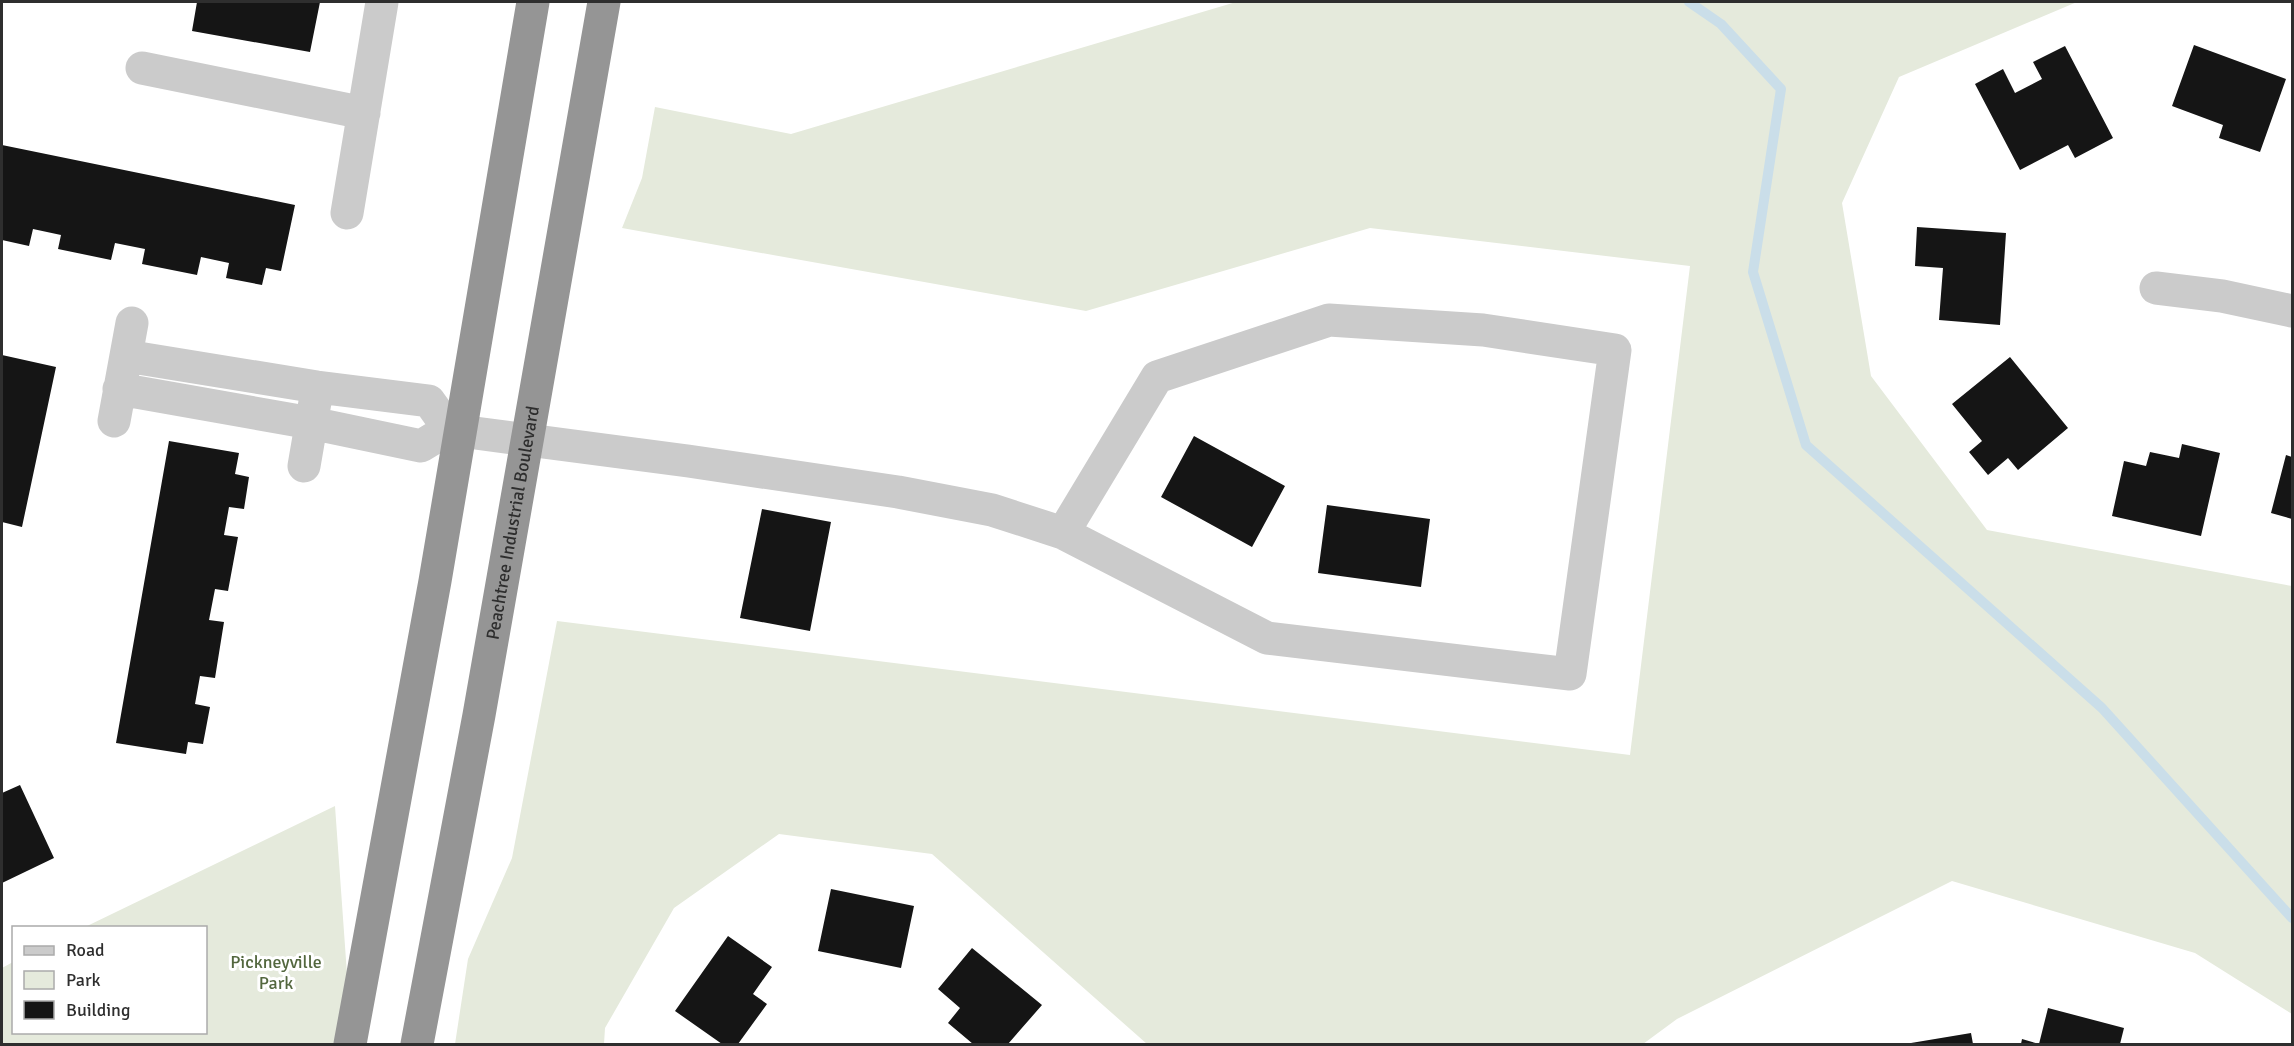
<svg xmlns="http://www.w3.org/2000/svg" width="2294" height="1046" font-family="Signika,sans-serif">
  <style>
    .green { fill: #e5eadc }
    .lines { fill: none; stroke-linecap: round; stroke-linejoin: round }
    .stream { stroke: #cadee9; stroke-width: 10 }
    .building { fill: #151515 }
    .minor { stroke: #cbcbcb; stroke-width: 33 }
    .highway { stroke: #959595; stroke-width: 33 }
    .labels { text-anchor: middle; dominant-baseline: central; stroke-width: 6; stroke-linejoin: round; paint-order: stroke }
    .street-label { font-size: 18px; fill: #2e2e2e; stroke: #fff }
    .park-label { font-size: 18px; fill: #53673e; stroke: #fff }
  </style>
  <rect width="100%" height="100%" fill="#fff"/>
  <!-- green -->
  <path class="green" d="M1236 2H2077L1899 77 1842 203 1871 376 1987 530 2292 586V1014L2195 953 1952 881 1677 1019 1643 1044H1147L932 854 779 834 674 908 605 1028 604 1044H455L468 959 512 858 557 621 1630 755 1690 266 1370 228 1086 311 622 228 642 178 655 107 791 134Z
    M335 806 352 1044H2V968L13 962 14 1032H206V928L85 927Z"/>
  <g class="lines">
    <!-- stream -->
    <path class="stream" d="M1689 2 1721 24 1781 89 1753 272 1806 445 2102 708 2292 918"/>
  </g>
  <!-- building -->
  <path class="building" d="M197 2H320L310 52 192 31Z
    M2194 45 2286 79 2260 152 2219 138 2223 125 2172 106Z
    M2065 46 2113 138 2075 158 2068 145 2020 170 1975 84 2003 69 2015 93 2042 79 2033 62Z
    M2 145 295 205 281 271 266 268 262 285 226 278 229 263 201 257 197 275 142 264 145 249 115 243 111 260 58 249 61 235 33 229 29 246 2 240Z
    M1917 227 2006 233 2000 325 1939 320 1943 268 1915 266Z
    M2 355 56 367 22 527 2 522Z
    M2010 357 2068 428 2018 470 2008 458 1988 475 1969 452 1982 441 1952 404Z
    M1194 436 1285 486 1252 547 1161 497Z
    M169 441 239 453 235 474 249 477 244 509 229 507 224 535 238 537 228 591 215 589 209 620 224 622 215 678 200 676 195 704 210 707 203 744 188 742 186 754 116 743Z
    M2182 444 2220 453 2201 536 2112 516 2124 461 2146 466 2150 452 2179 458Z
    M2286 455 2292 457V519L2271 513Z
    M1327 505 1430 519 1421 587 1318 573Z
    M762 509 831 522 810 631 740 618Z
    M20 785 54 858 2 883V793Z
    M831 889 914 906 901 968 818 951Z
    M728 936 772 967 753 994 767 1004 738 1044H722L675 1011Z
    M972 948 1042 1005 1008 1044H973L948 1023 960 1008 938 989Z
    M2048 1008 2124 1028 2120 1044H2021L2022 1039 2039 1044Z
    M1971 1033 1973 1044H1911V1043Z"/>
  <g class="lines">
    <!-- minor -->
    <path class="minor" d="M142 68 364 113
      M347 213 382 2
      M2156 288 2222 296 2292 311
      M126 356 317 387 429 401 449 429 460 431 688 461 898 492 992 510 1063 533 1267 638 1570 674 1615 350 1483 330 1329 320 1157 377 1063 533
      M119 389 311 423 421 446 449 429
      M114 421 132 323
      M304 466 315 402"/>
    <!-- highway -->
    <g class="highway">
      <path d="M350 1044 435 581 533 2"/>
      <path id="s1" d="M417 1044 479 715 604 2"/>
    </g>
  </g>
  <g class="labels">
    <!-- street labels -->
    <g class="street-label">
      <text stroke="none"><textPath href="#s1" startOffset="530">Peachtree Industrial Boulevard</textPath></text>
    </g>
    <!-- park labels -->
    <g class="park-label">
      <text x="276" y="962">Pickneyville<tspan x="276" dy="21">Park</tspan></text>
    </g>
  </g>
  <!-- border -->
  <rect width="2294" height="1046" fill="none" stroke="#2e2e2e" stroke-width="6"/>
  <!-- legend -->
  <rect x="12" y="926" width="195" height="108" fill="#ffffff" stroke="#ababab" stroke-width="1.5"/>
  <rect x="24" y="946" width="30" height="9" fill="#cbcbcb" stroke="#ababab" stroke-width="1.5"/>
  <text x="66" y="956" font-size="18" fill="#2e2e2e">Road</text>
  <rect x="24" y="971" width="30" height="18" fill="#e5eadc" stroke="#ababab" stroke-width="1.5"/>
  <text x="66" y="986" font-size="18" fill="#2e2e2e">Park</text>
  <rect x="24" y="1001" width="30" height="18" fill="#151515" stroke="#ababab" stroke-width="1.5"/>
  <text x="66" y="1016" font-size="18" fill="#2e2e2e">Building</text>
</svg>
